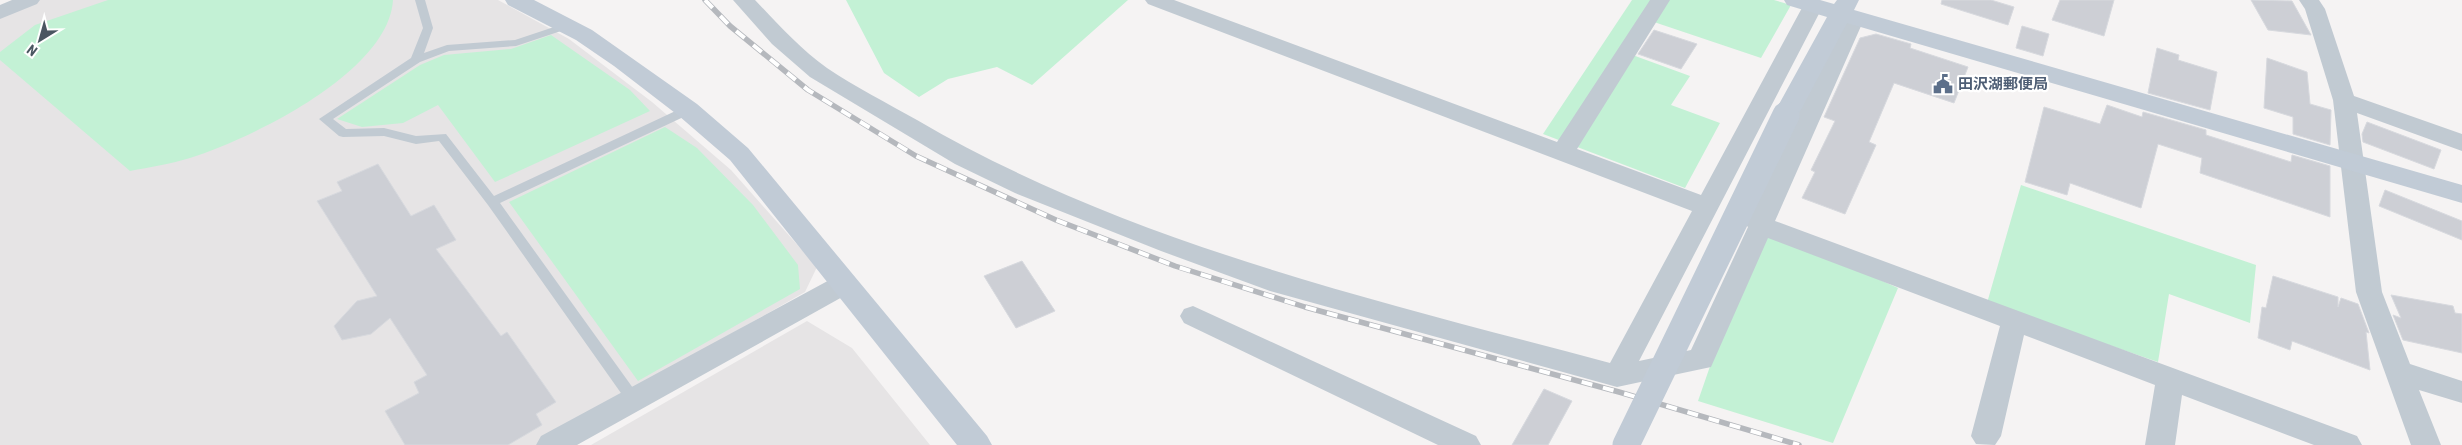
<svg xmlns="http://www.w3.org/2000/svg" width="2462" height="445" font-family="'Roboto Condensed','Noto Sans JP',sans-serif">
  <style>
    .education { fill: #e6e4e5 }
    .green { fill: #c3f1d5 }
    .building { fill: #cdcfd5; stroke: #d7d9de }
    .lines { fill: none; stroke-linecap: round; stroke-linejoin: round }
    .lane { fill: #c1cad2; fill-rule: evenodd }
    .street { fill: #c1cad2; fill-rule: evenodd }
    .secondary { fill: #c1cbd6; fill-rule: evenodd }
    .rail-casing { stroke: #b5b8bd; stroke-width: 5.5 }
    .rail { stroke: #fff; stroke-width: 4; stroke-dasharray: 11; stroke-linecap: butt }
    .secondary-bridge { stroke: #c1cbd6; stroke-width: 27 }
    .labels { text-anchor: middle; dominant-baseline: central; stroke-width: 4.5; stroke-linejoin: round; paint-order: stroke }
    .service-label { font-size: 15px; font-weight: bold; fill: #4e5e75; stroke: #fff; text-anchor: start }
  </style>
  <rect width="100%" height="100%" fill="#f5f3f3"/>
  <!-- education -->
  <path class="education" d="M39 0H498L569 39 652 102 731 170 817 267 805 292 536 445H0V17Z
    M807 321 852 348 930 445H591Z"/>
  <!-- green -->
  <path class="green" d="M108 0H393C389 72 251 139 190 158 171 164 150 167 130 171L0 60V52L35 25Z
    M846 0H1128L1032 85 997 67 948 79 919 97 884 73Z
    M1632 0H1774L1791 5 1761 58 1648 20 1627 53 1690 76 1671 105 1720 123 1685 188 1543 134Z
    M551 35 630 90 650 111 495 182 438 105 403 123 362 127 337 119 420 65 444 55 511 49Z
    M665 127 697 148 753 205 798 265 800 289 638 381 509 202Z
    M2021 185 2256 265 2250 323 2169 294 2158 362 1987 303Z
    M1759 225 1898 288 1833 443 1698 401Z"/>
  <!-- building -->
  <path class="building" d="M1942 0H1991L2014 7 2008 25 1941 4Z
    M2060 0H2114L2104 36 2052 20Z
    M2251 0 2292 1 2311 35 2268 30Z
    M2022 26 2049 34 2043 56 2016 48Z
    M1654 30 1697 44 1681 69 1638 54Z
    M1876 34 1911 44 1910 48 1968 67 1954 103 1894 83 1869 142 1876 145 1845 214 1802 198 1815 172 1811 170 1835 121 1824 117 1860 38Z
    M2157 48 2179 55 2178 60 2217 72 2210 110 2148 93Z
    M2267 58 2307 72 2310 104 2331 110 2330 145 2293 134V117L2264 108Z
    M2107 105 2142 117 2143 112 2206 130V135L2291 162 2292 155 2330 166V217L2200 173 2202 158 2158 144 2141 208 2070 183 2067 195 2025 182 2044 107 2100 124Z
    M2367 122 2441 150 2434 169 2363 142 2362 134Z
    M378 164 411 216 434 205 456 240 436 249 501 336 507 332 556 402 536 414 542 425 508 445H405L385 411 419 393 414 382 427 375 390 318 371 334 342 340 334 326 357 301 377 296 317 201 342 191 337 182Z
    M2385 190 2462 221V240L2379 206Z
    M1022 261 1055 311 1016 328 984 276Z
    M2273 276 2338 297V307L2341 298 2358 304 2369 333 2366 332 2370 370 2292 341 2290 350 2258 338 2262 307 2266 308Z
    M2391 295 2453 306 2455 313 2462 314V353L2403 340 2393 315 2401 318Z
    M1544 389 1572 401 1548 445H1512Z"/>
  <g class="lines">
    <!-- lane -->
    <path class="lane" d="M415 0H425L433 28 424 53 447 45 515 40 566 23 571 26 570 28 516 46 449 51 420 62 333 119 346 129 384 128 416 136 446 134 494 196 684 107 688 106 694 110 692 113 500 203 638 395 640 399 638 403 633 405 628 403 488 205 439 141 416 144 384 136 343 137 339 136 319 119 411 58 423 28Z"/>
    <!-- street -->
    <path class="street" d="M12 0H40L37 4 0 19V5Z
      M733 0H755C777 23 800 49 827 68 855 87 887 103 917 120 1129 244 1375 300 1610 363L1692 211 1148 4 1145 0H1174L1557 142 1650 0H1670L1577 149 1701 195 1803 6 1806 2H1820L1823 6 1639 361 1691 350 1748 227 1746 225 1843 17 1847 13 1854 11 1861 13 1865 17 1775 221 2357 436 2362 445H2314L2182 395 2175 445H2145L2155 385 2024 335 2001 436 1995 445 1976 444 1971 436 2000 326 1768 238 1711 367 1617 387 1270 291 1161 251 1015 193 955 164 810 77 772 44Z
      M2299 0H2319L2325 9 2354 96 2462 134V151L2357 113 2382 292 2410 364 2462 381V403L2419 390 2441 445H2411L2356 292 2333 100 2305 9Z
      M844 274 853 277 857 284 853 291 577 445H536L541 436 835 277Z
      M1193 306 1476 436 1481 445H1438L1184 323 1180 316 1184 309Z"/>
    <!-- secondary -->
    <path class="secondary" d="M505 0H534L592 30 697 104 748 148 987 436 992 445H957L730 160 679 116 614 66 576 40 508 5Z
      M1784 0H1820L1834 4 1837 0H1859L1854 10 2462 185V203L1847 23 1795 121 1786 123 1777 121 1773 115 1827 17 1787 5Z"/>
    <defs>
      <path id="rail" d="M705 0 730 26 808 90 916 156 1056 220 1175 266 1305 307 1619 392 1799 445"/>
    </defs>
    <!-- rail casing -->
    <use href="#rail" class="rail-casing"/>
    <!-- rail -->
    <use href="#rail" class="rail"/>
    <!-- secondary-bridge -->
    <path class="secondary-bridge" d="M1626 445 1786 115"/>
  </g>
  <!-- icons -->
  <defs>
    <symbol id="civic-bare" viewBox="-9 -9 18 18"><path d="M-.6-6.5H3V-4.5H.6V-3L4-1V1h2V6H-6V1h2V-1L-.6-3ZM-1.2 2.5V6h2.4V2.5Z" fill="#5c6f8a" stroke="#fff" stroke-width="2.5" paint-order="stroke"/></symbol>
  </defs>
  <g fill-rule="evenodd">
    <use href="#civic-bare" x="1929" y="70" width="28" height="28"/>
  </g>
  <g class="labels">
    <!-- service labels -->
    <g class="service-label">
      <text x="1958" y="84">田沢湖郵便局</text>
    </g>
  </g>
  <!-- north arrow -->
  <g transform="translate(40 40) rotate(217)" stroke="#ffffff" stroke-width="4" paint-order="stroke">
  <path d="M0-4L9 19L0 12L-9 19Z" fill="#4a5661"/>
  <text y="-8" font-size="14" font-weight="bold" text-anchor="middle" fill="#4a5661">N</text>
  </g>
</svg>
